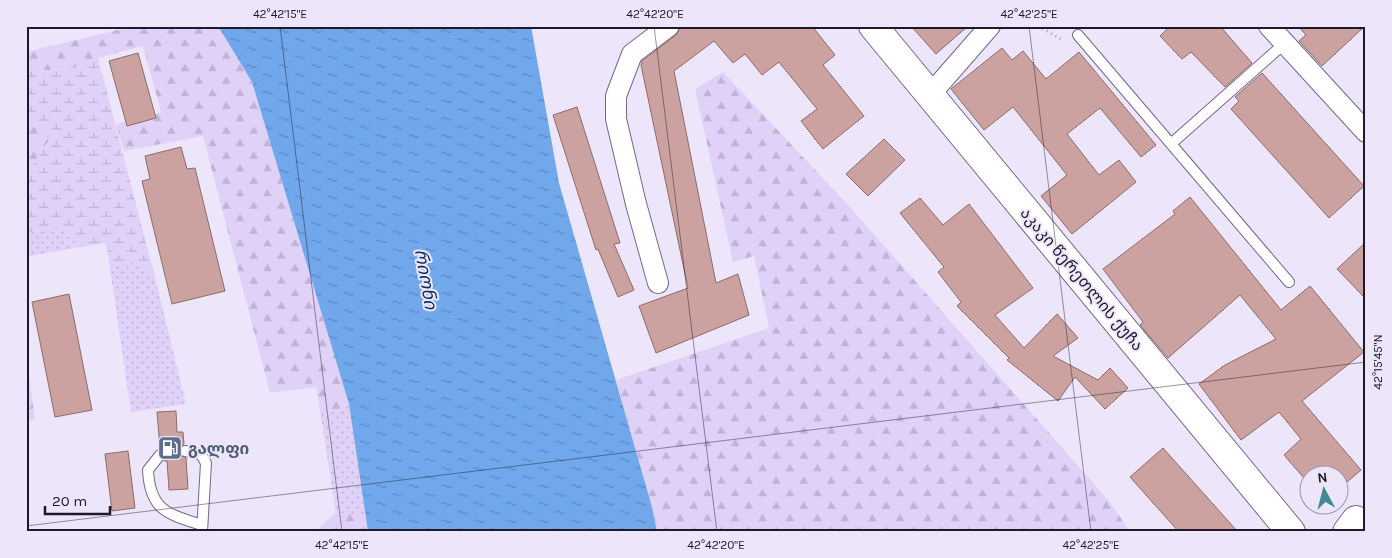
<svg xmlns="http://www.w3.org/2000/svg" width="1392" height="558" font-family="Karla,'Noto Sans Georgian',sans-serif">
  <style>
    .green { fill: url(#green-dots) }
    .forest { fill: url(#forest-firs) }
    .wetland { fill: url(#wetland-marsh) }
    .water { fill: url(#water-ripples) }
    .building { fill: #cca2a0; stroke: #906a68 }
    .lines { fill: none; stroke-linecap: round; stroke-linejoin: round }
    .lane-casing { stroke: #746887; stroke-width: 12 }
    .street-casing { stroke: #746887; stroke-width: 22 }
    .secondary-casing { stroke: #746887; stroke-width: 30 }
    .path { stroke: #a7a0b3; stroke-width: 3; stroke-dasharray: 1 4; stroke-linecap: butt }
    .lane { stroke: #fff; stroke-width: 10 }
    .street { stroke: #fff; stroke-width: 20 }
    .secondary { stroke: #fff; stroke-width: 28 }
    .ticks { fill: none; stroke: #1f1a27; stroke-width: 1; stroke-opacity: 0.45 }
    .labels { text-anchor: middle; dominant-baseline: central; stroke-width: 4; stroke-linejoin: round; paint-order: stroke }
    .street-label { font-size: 16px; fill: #1f1a27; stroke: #ede6fb }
    .service-label { font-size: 16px; font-weight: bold; fill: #4e5e75; stroke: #ede6fb; text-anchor: start }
    .water-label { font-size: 18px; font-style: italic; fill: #082e59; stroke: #ede6fb }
    .neatline { fill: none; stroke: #1f1a27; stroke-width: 2 }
    .ticks-label { font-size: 12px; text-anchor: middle; fill: #1f1a27 }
  </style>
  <defs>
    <pattern id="green-dots" width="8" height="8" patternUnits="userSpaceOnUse" patternTransform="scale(1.25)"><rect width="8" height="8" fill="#e0d1f8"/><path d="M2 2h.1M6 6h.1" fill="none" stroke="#c0b3d5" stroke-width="1.8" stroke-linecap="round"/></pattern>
    <pattern id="forest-firs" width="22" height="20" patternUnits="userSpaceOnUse" patternTransform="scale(1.25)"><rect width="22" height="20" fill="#e0d1f8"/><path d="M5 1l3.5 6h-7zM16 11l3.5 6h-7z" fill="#c0b3d5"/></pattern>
    <pattern id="wetland-marsh" width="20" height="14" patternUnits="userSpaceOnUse" patternTransform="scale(1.25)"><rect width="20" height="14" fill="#e0d1f8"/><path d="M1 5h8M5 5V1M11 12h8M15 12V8" fill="none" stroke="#c0b3d5"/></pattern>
    <pattern id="water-ripples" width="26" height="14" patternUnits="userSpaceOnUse" patternTransform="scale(1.25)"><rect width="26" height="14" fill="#71a8ec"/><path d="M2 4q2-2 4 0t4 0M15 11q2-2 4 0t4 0" fill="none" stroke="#5c88bf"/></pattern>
  </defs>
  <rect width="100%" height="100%" fill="#ede6fb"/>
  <!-- green -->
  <path class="green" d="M64 228 74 248 26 257V233Z
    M131 261 155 277 186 404 131 412 110 268Z
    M349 404 365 514 336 513 321 417Z"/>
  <!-- forest -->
  <path class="forest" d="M134 26H218L252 82 349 404 321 417 316 387 270 393 203 136 124 151 116 124 161 112 143 46 98 58 72 69 26 71V52Z
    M723 72 849 206 1110 502 1130 532H657L652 507 616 380 769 328 754 256 733 262 695 89Z
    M32 115 49 140 26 175V116Z
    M26 354 35 420 26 421Z
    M336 513 365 514 368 532H314Z"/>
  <!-- wetland -->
  <path class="wetland" d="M98 58 155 277 131 261 110 268 106 243 75 248 64 228 26 233V175L49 140 32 116H26V71L72 69Z"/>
  <!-- water -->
  <path class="water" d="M218 26H531L559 183 652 507 657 532H368L349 404 252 82Z"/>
  <!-- building -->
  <path class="building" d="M681 26H812L835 55 823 65 864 116 823 149 801 121 817 109 779 62 762 75 745 54 733 63 714 41 674 71 716 283 738 274 749 315 656 353 639 306 688 288 641 65 642 61 676 35Z
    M911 26H968L936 54Z
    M1170 26H1220L1252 63 1225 87 1191 52 1182 59 1160 36Z
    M1298 26H1365L1322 66 1299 41 1306 35Z
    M1002 48 1012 60 1023 51 1046 79 1079 52 1156 145 1141 157 1100 108 1067 134 1099 175 1119 160 1136 182 1072 234 1041 196 1067 175 1013 107 984 130 951 89Z
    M138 53 156 118 127 126 109 61Z
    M1262 73 1364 186 1329 218 1231 109 1239 101 1235 97Z
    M577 107 620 243 614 244 634 290 618 297 598 249 596 250 553 115Z
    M884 139 905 160 868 196 846 174Z
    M181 147 187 169 195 168 225 291 172 304 142 181 150 179 145 156Z
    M1190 197 1281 310 1310 286 1364 352 1302 401 1361 470 1340 488V476H1310V485L1284 455 1301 439 1279 412 1241 440 1199 384 1225 365 1276 339 1240 295 1168 358 1140 325 1143 322 1103 269 1175 214 1173 211Z
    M920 198 943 225 969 204 1033 288 995 315 1024 348 1057 314 1078 338 1053 356 1098 380 1110 368 1128 388 1105 409 1075 377 1058 401 1007 360 1009 358 957 306 961 302 938 272 944 267 900 213Z
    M1366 242V299L1337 269Z
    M69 294 92 410 55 417 32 302Z
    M176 411 177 432H183L184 444 180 447 178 453 186 458 188 489 169 490 167 461H164L167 453 160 448 157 412Z
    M1163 448 1238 532H1179L1130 477Z
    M128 451 135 508 112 511 105 454Z"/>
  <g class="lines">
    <defs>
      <path id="lane" d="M1078 35 1289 282
        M1172 143 1285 43
        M185 451 201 454 206 463 202 532
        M160 455 148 470C150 511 168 514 202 525"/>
      <path id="street" d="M1269 26 1366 132
        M929 96 990 26
        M658 283 636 204 616 119V96L632 54 669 26"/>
      <path id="secondary" d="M873 26 1291 532
        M1347 532 1356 520"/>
    </defs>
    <!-- lane casing -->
    <use href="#lane" class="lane-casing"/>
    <!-- street casing -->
    <use href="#street" class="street-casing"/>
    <!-- secondary casing -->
    <use href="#secondary" class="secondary-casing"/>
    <!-- path -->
    <path class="path" d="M1038 26 1064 41"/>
    <!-- lane -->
    <use href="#lane" class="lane"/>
    <!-- street -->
    <use href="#street" class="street"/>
    <!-- secondary -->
    <use href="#secondary" class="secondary"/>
  </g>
  <!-- ticks -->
  <path class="ticks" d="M280 26 342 532M654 26 717 532M1029 26 1091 532M26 526 1366 362"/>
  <!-- icons -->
  <defs>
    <symbol id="fuel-square" viewBox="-11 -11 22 22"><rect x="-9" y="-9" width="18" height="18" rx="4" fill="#5c6f8a" stroke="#ede6fb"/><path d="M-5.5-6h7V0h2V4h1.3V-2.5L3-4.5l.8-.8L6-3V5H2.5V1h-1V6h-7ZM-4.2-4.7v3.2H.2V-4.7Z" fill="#fff"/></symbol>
  </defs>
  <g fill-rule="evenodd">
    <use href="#fuel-square" x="156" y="434" width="28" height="28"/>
  </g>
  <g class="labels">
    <!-- street labels -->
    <g class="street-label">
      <text transform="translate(1082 279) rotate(50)">აკაკი წერეთლის ქუჩა</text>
    </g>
    <!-- service labels -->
    <g class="service-label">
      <text x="188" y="448">გალფი</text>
    </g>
    <!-- water labels -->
    <g class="water-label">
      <text transform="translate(426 279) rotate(80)">რიონი</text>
    </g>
  </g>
  <!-- border -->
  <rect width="1392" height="558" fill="none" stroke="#ede6fb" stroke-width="55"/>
  <!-- north arrow -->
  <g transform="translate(1324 490) rotate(353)"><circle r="24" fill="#ede6fb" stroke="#9b94a6"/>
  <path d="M0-4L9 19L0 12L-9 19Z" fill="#438a93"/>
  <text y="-8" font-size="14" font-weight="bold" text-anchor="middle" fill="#1f1a27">N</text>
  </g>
  <!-- scale -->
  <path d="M45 506v8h65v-8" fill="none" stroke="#1f1a27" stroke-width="2.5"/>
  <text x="52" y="506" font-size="15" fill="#1f1a27" stroke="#ede6fb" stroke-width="4" paint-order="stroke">20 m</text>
  <rect x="28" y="28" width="1336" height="502" class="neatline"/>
  <g class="ticks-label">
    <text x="280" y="18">42°42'15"E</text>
    <text x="655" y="18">42°42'20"E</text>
    <text x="1029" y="18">42°42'25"E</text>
    <text transform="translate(1378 362) rotate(-90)" y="4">42°15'45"N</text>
    <text x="342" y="549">42°42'15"E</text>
    <text x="716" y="549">42°42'20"E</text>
    <text x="1091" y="549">42°42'25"E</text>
  </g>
</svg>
